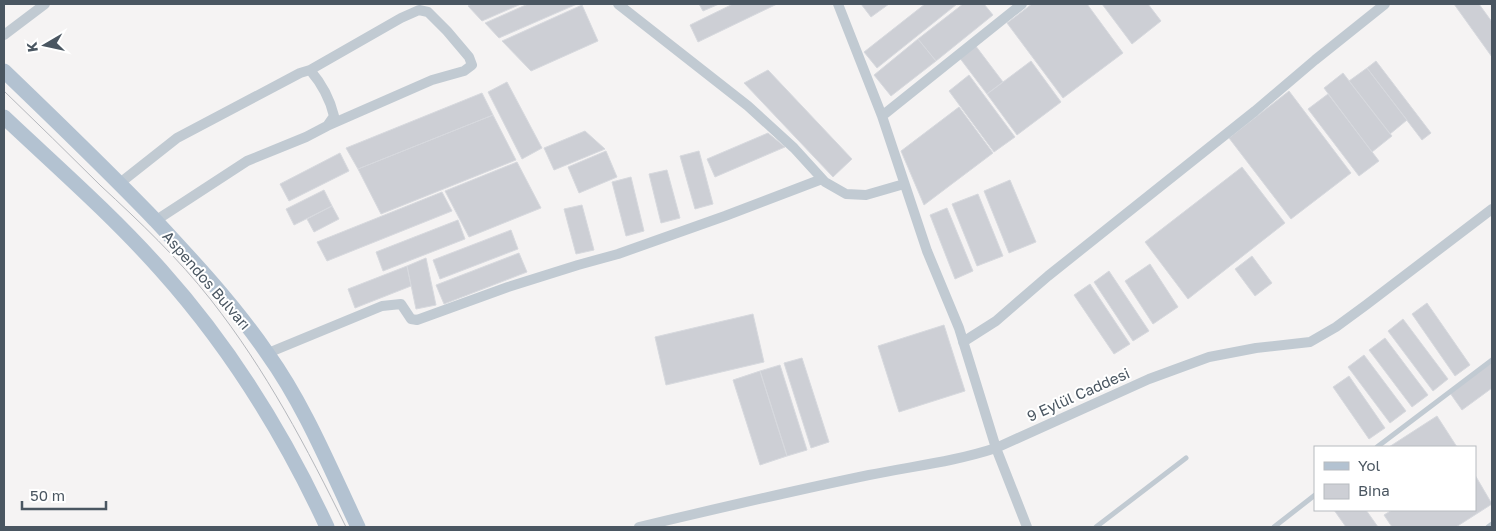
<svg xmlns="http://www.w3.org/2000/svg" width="1496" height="531" font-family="'Golos Text',sans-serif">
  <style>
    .building { fill: #cdcfd5; stroke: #d7d9de }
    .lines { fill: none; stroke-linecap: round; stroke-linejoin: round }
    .service { stroke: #c1cad2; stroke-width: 5 }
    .minor { stroke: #c1cad2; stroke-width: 10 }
    .primary { stroke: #b3c2d1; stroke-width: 15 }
    .tram { stroke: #b5b8bd; stroke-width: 1 }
    .labels { text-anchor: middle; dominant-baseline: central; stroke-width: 4; stroke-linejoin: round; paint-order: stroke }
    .street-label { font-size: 15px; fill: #4a5661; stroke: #fff }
  </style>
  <rect width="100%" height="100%" fill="#f5f3f3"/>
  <!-- building -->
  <path class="building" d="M472 4H521L482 21 468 6Z
    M528 4H577L499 38 485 23Z
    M699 4H719L703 11Z
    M733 4H777L698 42 690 25Z
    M861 4H889L871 17Z
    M925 4H957L877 68 864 52Z
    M963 4H984L993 15 936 61 918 39Z
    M1032 4H1087L1123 53 1063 98 1007 23Z
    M1102 4H1148L1161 21 1132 44Z
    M1454 4H1479L1492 22V57Z
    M582 5 598 41 531 71 502 41Z
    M918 39 936 61 891 96 874 75Z
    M975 45 1003 82 987 94 959 57Z
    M1031 61 1061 102 1017 135 987 94Z
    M1376 61 1431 133 1422 140 1367 68Z
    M1367 68 1407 120 1390 134 1349 81Z
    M768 70 852 159 833 177 744 83Z
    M1343 73 1392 136 1372 152 1324 88Z
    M969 75 1015 137 994 152 949 91Z
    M507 82 542 148 522 159 488 92Z
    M1289 91 1351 173 1291 219 1229 138Z
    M482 93 493 115 358 169 346 148Z
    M1328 94 1379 161 1359 176 1308 109Z
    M959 107 993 153 924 205 901 151Z
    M493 115 516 160 381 214 358 169Z
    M585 131 605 149 554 170 544 148Z
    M768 133 785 147 715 177 707 159Z
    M606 151 617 177 579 193 568 167Z
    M699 151 713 204 695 209 680 156Z
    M340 153 349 171 289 201 280 184Z
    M517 162 541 208 469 237 445 191Z
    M1242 167 1285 223 1188 299 1145 242Z
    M667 170 680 218 661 223 649 174Z
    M631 177 644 231 626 236 612 182Z
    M1010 180 1036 242 1009 253 984 191Z
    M324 190 332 206 294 225 286 209Z
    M442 192 452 211 327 261 317 242Z
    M978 194 1003 256 977 266 952 204Z
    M582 205 594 250 576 254 564 209Z
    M332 206 339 219 314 232 307 219Z
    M947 208 973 271 955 279 930 215Z
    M458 220 465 239 383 271 376 252Z
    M511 230 518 249 440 279 433 260Z
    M519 253 527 272 444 304 436 285Z
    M1252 256 1272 283 1255 296 1235 269Z
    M426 258 436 305 416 309 407 266Z
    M1150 264 1178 307 1153 324 1125 281Z
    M407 266 411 286 355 308 348 289Z
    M1109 271 1149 331 1133 341 1094 282Z
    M1090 284 1130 344 1114 354 1074 295Z
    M1427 303 1470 365 1455 376 1412 314Z
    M753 314 764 362 666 385 655 337Z
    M1403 319 1448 379 1433 391 1388 331Z
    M944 325 965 391 899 412 878 346Z
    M1385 338 1428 395 1412 407 1369 350Z
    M1364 355 1406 411 1390 423 1348 367Z
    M802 358 829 442 811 448 784 363Z
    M1492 362V388L1462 410 1450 393Z
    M780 365 807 450 787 456 760 371Z
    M760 371 787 456 760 465 733 380Z
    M1349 376 1385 428 1369 439 1333 387Z
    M1437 416 1457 447H1389Z
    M1475 475 1492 504 1456 527H1392L1384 515 1392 510H1475Z
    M1334 510H1366L1378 527H1346Z"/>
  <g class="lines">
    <!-- service -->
    <path class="service" d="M1377 447 1492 360
      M1096 527 1186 458
      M1274 527 1315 495
      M1488 527 1492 524"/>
    <!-- minor -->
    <path class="minor" d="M618 4 748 106 794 148 825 182 846 194 866 195 904 184
      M838 4 882 116 927 251 959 328 996 448 1027 527
      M4 35 45 4
      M882 116 1022 4
      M120 183 177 138 300 73 310 70 401 18 419 10 428 12 447 31 469 57 472 65 464 71 432 80 327 126
      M155 221 247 161 306 137 327 126 334 116C330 99 322 84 310 70
      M963 342 996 321 1048 276 1255 111 1315 60 1385 4
      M268 353 382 306 401 304 411 319 417 320 508 287 578 265 618 254 725 216 822 179
      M639 527C715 509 792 491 869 475 913 466 953 462 996 448L1149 379 1209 357 1256 348 1310 342 1336 327 1366 305 1492 209"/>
    <!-- primary -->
    <path class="primary" d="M4 71C55 120 106 169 155 220 194 262 234 305 267 353 305 406 330 468 358 527
      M4 117C57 167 112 215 161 270 230 347 284 434 327 527"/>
    <!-- tram -->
    <path class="tram" d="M4 91C36 122 69 154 101 186 140 222 178 258 211 300 266 370 307 448 346 527"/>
  </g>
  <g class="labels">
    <!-- street labels -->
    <g class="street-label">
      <text transform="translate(207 280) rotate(49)">Aspendos Bulvarı</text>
      <text transform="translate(1078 394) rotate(-24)">9 Eylül Caddesi</text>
    </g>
  </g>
  <!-- border -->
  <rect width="1496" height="531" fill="none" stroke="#4a5661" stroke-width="10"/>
  <!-- legend -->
  <rect x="1314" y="446" width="162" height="65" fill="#ffffff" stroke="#b7bbc0"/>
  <rect x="1324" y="462" width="25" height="8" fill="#b3c2d1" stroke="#b7bbc0"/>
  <text x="1358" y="471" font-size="15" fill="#4a5661">Yol</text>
  <rect x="1324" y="484" width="25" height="15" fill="#cdcfd5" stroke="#b7bbc0"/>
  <text x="1358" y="496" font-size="15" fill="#4a5661">Bina</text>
  <!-- north arrow -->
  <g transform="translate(45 45) rotate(261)" stroke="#ffffff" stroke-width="4" paint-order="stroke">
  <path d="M0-4L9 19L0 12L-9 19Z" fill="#4a5661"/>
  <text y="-8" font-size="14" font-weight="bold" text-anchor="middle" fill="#4a5661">K</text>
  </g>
  <!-- scale -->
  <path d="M22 501v8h84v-8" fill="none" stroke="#4a5661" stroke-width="2.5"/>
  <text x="30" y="501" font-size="15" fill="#4a5661" stroke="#ffffff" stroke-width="4" paint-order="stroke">50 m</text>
</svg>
